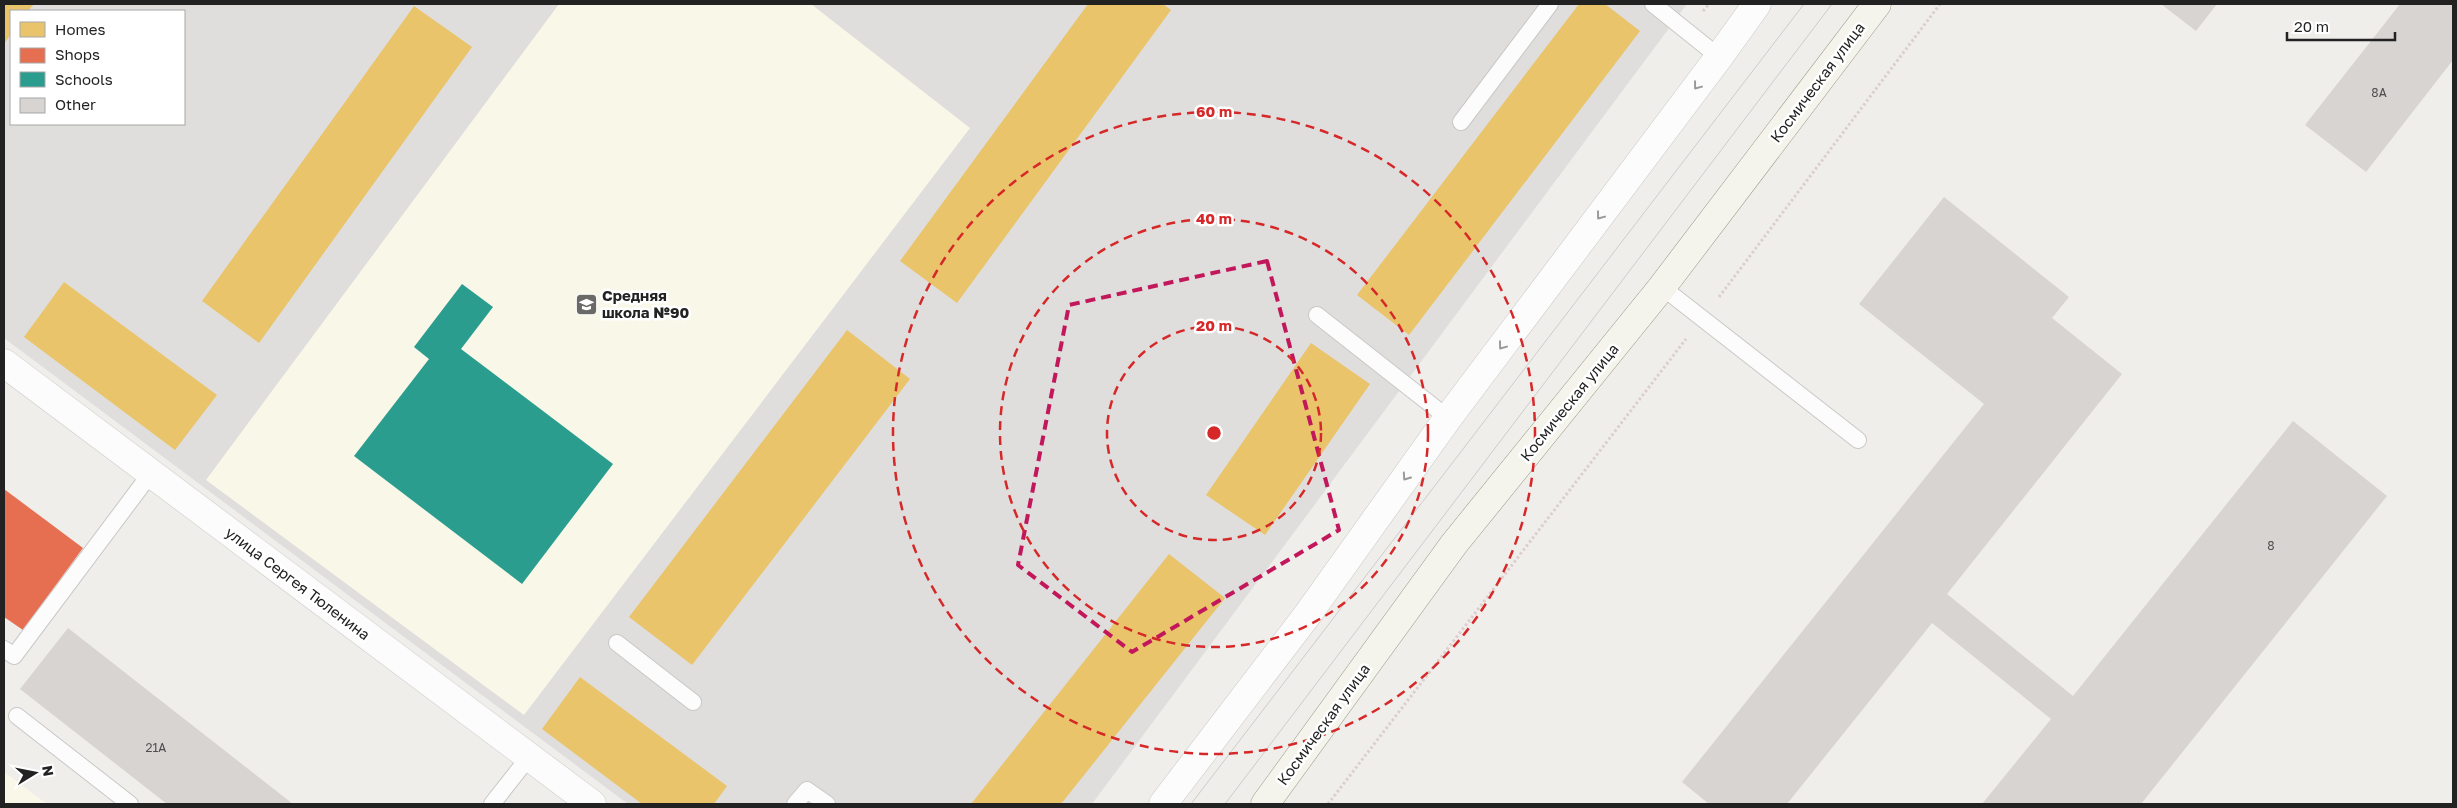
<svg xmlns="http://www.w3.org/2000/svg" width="2457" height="808" font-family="'Golos Text',sans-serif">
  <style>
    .residential { fill: #dfdedc; fill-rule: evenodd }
    .education { fill: #f8f7e8 }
    .homes { fill: #e9c46a }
    .shops { fill: #e76f51 }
    .schools { fill: #2a9d8f }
    .building { fill: #d7d4d2 }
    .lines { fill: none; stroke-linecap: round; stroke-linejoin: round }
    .lane-casing { stroke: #c9c8c7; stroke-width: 18 }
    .street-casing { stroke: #c9c8c7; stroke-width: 29 }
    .secondary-casing { stroke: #999a82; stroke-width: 29 }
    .path { stroke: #dccecd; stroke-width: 3; stroke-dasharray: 2.5 2.5; stroke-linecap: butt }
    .lane { stroke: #fdfcfc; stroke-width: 16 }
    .street { stroke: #fdfcfc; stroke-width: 28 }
    .secondary { stroke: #f4f4ed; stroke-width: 28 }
    .tram { stroke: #ccc; stroke-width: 1 }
    .oneway { stroke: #9a9a9a }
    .marked { fill: none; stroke: #c2185b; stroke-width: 4; stroke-dasharray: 10 6; stroke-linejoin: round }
    .ring { fill: none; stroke: #d62828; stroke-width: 2.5; stroke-dasharray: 9 6 }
    .labels { text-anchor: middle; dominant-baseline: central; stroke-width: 5; stroke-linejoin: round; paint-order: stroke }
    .number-label { font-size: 12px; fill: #4f4e4e }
    .street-label { font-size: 15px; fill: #222; stroke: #fff }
    .poi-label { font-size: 15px; font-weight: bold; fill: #222; stroke: #fff; text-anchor: start }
    .centre { fill: #d62828; stroke: #fff; stroke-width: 2.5 }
    .ring-label { font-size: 15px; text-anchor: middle; font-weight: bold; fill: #d62828; stroke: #fff; stroke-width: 5; stroke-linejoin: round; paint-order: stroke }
  </style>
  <rect width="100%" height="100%" fill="#f0eeeb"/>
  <!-- residential -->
  <path class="residential" d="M4 4H1687L1092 804H628L4 338ZM11 11H184V124H11Z"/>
  <!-- education -->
  <path class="education" d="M559 4H811L970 128 524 715 206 480Z
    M4 772 47 804H4Z"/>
  <!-- homes -->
  <path class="homes" d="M4 4H34L28 11H11V34L4 44Z
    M1088 4H1163L1171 10 957 303 900 261Z
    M1579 4H1605L1640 31 1409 335 1357 295Z
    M414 6 472 47 259 343 202 301Z
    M64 282 217 395 175 450 24 337Z
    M847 330 910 379 692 665 629 617Z
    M1311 343 1370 384 1265 535 1206 495Z
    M1169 554 1225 598 1061 804H971Z
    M580 677 727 786 714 804H642L542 729Z"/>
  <!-- shops -->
  <path class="shops" d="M4 489 83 548 23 630 4 617Z"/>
  <!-- schools -->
  <path class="schools" d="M462 284 493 307 461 349 613 464 522 584 354 456 429 359 414 347Z"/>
  <!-- building -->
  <path class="building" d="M2161 4H2217L2196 31Z
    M2400 4H2453V60L2366 172 2305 125Z
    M1944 197 2069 297 2052 318 2122 374 1947 594 2073 696 2293 421 2387 496 2141 804H1982L2051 719 1932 623 1787 804H1709L1682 782 1984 404 1859 304Z
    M68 628 293 804H167L20 689Z"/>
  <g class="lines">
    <defs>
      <path id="lane" d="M1653 4 1719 57
        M1461 122 1550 4
        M1662 287 1858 440
        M1317 315 1448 418
        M617 643 693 702
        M4 649 14 656 151 473
        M17 716 130 804
        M492 804 529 757
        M795 804 807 790 827 804"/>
      <path id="street" d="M4 363 592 804
        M1163 804 1308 614 1448 418 1719 57 1757 4"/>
      <path id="secondary" d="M1265 804 1454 544 1662 287 1877 4"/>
    </defs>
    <!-- lane casing -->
    <use href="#lane" class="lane-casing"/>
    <!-- street casing -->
    <use href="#street" class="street-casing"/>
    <!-- secondary casing -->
    <use href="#secondary" class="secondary-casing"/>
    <!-- path -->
    <path class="path" d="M1703 11 1709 4
      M1719 297 1940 4
      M1328 804 1686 339"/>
    <!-- lane -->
    <use href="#lane" class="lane"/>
    <!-- street -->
    <use href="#street" class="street"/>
    <!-- secondary -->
    <use href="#secondary" class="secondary"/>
    <!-- tram -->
    <path class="tram" d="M1191 804 1804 4
      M1225 804 1832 4"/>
  </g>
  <!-- one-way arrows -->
  <defs><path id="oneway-chevron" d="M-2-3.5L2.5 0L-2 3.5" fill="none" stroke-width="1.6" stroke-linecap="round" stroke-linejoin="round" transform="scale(1.25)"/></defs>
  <g class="oneway">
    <use href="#oneway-chevron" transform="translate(1697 86) rotate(127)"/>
    <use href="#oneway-chevron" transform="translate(1600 216) rotate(127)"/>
    <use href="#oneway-chevron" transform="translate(1502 346) rotate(127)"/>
    <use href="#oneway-chevron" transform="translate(1406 477) rotate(125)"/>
  </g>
  <!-- marked area -->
  <path class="marked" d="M1267 261 1339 530 1132 652 1018 565 1069 305Z"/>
  <!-- distance rings -->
  <g class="ring">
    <circle cx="1214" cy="433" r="107"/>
    <circle cx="1214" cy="433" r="214"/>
    <circle cx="1214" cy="433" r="321"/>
  </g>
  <!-- icons -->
  <defs>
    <symbol id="school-square" viewBox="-11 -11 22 22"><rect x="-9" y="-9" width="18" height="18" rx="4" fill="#6a6968" stroke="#fff"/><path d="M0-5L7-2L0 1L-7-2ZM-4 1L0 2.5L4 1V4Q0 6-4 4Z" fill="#fff"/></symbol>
  </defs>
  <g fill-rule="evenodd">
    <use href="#school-square" x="574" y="292" width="25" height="25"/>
  </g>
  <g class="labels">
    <!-- number labels -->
    <g class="number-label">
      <text x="2379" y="92">8А</text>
      <text x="2271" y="545">8</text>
      <text x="156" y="747">21А</text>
    </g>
    <!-- street labels -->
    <g class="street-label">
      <text transform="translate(1817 82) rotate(-53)">Космическая улица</text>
      <text transform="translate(1569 402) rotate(-51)">Космическая улица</text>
      <text transform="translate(298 583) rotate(37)">улица Сергея Тюленина</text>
      <text transform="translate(1323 724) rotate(-54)">Космическая улица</text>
    </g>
    <!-- poi labels -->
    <g class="poi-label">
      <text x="602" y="295">Средняя<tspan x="602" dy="17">школа №90</tspan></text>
    </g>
  </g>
  <circle cx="1214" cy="433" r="8" class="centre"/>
  <g class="ring-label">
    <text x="1214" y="117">60 m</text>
    <text x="1214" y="224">40 m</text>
    <text x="1214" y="331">20 m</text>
  </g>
  <!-- border -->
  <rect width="2457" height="808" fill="none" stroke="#222222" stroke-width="10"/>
  <!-- legend -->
  <rect x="10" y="10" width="175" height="115" fill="#ffffff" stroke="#a7a7a7"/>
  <rect x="20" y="22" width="25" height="15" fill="#e9c46a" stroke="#a7a7a7"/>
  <text x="55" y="35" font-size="15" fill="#222222">Homes</text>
  <rect x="20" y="48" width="25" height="15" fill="#e76f51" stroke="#a7a7a7"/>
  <text x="55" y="60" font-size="15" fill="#222222">Shops</text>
  <rect x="20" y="72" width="25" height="15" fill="#2a9d8f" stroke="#a7a7a7"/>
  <text x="55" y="85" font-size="15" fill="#222222">Schools</text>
  <rect x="20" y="98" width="25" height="15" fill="#d7d4d2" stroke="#a7a7a7"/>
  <text x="55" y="110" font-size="15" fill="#222222">Other</text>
  <!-- north arrow -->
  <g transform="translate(35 773) rotate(80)" stroke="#ffffff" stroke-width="4" paint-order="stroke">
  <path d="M0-4L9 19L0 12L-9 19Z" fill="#222222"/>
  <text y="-8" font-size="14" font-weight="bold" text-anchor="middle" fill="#222222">N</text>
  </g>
  <!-- scale -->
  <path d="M2287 32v8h108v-8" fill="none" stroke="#222222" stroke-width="2.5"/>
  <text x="2294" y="32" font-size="15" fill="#222222" stroke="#ffffff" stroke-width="4" paint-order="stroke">20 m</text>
</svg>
